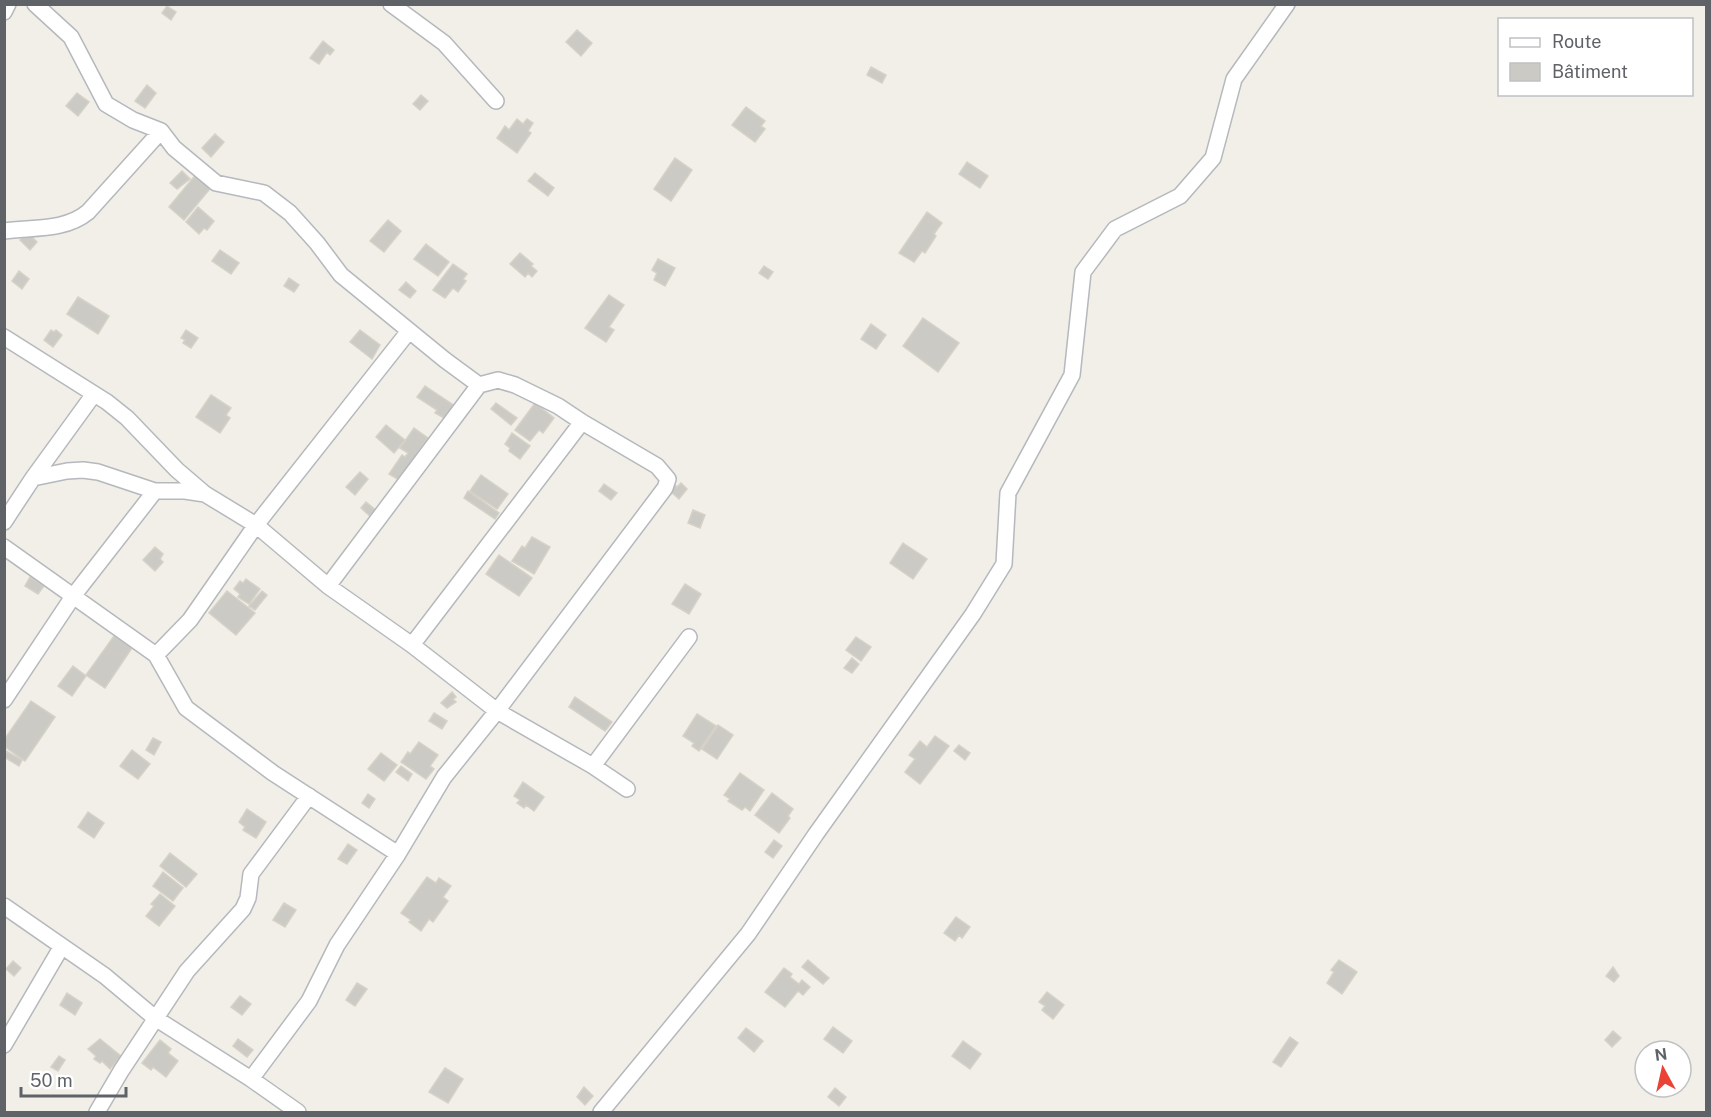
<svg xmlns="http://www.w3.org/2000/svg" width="1711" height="1117" font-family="'Public Sans',sans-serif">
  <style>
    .building { fill: #cccac5; stroke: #d6d1c6; stroke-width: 1.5 }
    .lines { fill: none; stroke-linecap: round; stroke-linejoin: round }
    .street-casing { stroke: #b5b8bc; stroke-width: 18 }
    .street { stroke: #fff; stroke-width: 15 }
  </style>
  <rect width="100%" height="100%" fill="#f1efe8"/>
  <!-- building -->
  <path class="building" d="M167 6 176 12 171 20 162 13Z
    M577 30 592 43 581 56 566 42Z
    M323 41 334 50 330 55 327 52 319 64 310 58Z
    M871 67 886 75 882 83 867 75Z
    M147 85 156 93 145 108 135 101Z
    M77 93 89 102 78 116 66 106Z
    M421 95 428 101 420 110 413 104Z
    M746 107 765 121 761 126 765 129 755 142 732 125Z
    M517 119 523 124 527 119 533 123 528 131 531 133 517 153 497 138 505 126 509 130Z
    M215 134 224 142 211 157 202 148Z
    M675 158 692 170 671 201 654 189Z
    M967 162 988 176 980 188 959 174Z
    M182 171 190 179 177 189 170 183Z
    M198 172 214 184 184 220 169 207Z
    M535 173 554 188 548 196 528 181Z
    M198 207 214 221 207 230 204 228 199 234 186 222Z
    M927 212 942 223 934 234 936 236 925 253 922 251 914 262 899 253Z
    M388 220 401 231 384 252 370 241Z
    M27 232 37 242 30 250 20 240Z
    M426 244 449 262 438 276 414 259Z
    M220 250 239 263 231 274 212 261Z
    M520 253 533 264 531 266 537 271 532 277 528 273 525 277 510 264Z
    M658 259 675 268 665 286 654 280 657 273 652 270Z
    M453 264 467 274 463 279 466 281 458 292 453 288 445 298 433 290Z
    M764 266 773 272 768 279 759 273Z
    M19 271 29 279 22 289 12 281Z
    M289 278 299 285 294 292 284 286Z
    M406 282 416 291 410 298 399 290Z
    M609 295 624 305 609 327 614 330 606 342 585 328Z
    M78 297 109 316 98 334 67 314Z
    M923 318 959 343 938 372 903 346Z
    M871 324 886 335 876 349 861 339Z
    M51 330 54 332 56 330 62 335 53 347 44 340Z
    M186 330 198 338 191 348 183 343 185 340 181 338Z
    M360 330 380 345 372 359 350 342Z
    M425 386 455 406 446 419 435 413 437 410 417 397Z
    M211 395 231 408 226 415 230 418 220 433 196 417Z
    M496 403 517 418 511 425 491 409Z
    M535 403 554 418 543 433 539 430 530 441 515 430Z
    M386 425 405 440 394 453 376 437Z
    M414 428 428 438 399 480 389 474 402 455 405 457 408 453 400 448Z
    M512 433 530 446 520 459 509 451 510 448 505 444Z
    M360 472 368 479 355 495 346 487Z
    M481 475 508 494 497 509 470 491Z
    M681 483 687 489 679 499 670 491 675 485 677 487Z
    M604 484 617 493 611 500 599 491Z
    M468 491 499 513 495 519 464 498Z
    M366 502 377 511 371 517 361 508Z
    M693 510 705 515 700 528 688 523Z
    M532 537 550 547 534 574 512 561 522 546 525 548Z
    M903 543 927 559 913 579 890 563Z
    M155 547 163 554 160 559 163 562 155 571 143 560Z
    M499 555 532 578 519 596 486 574Z
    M30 577 44 586 38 594 25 586Z
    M246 579 260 589 249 604 238 597 240 594 234 589 240 581 243 583Z
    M685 584 701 594 689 614 672 604Z
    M227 591 255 613 236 635 209 613Z
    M262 591 267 595 255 610 249 606Z
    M114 636 132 648 105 688 86 675Z
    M856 637 871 647 861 661 846 650Z
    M852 658 859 664 852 673 844 668Z
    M73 666 86 676 72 696 58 686Z
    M452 692 456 697 453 699 456 702 447 708 441 703Z
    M575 697 612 722 605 731 569 707Z
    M31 701 55 717 25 761 4 746V740Z
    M434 713 447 721 442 729 429 721Z
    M697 714 716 726 699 751 692 746 694 743 683 736Z
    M718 725 733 735 717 759 702 749Z
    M935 736 949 746 920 784 905 772 915 759 909 755 920 741 927 747Z
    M153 738 161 742 154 755 146 750Z
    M419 742 438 755 430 766 434 769 426 779 401 762 408 752 410 754Z
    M959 745 970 753 965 760 954 751Z
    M132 750 150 764 138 779 120 766Z
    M6 751 22 760 19 766 4 757Z
    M381 753 397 765 384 781 368 769Z
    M401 766 412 774 408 781 396 772Z
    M740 773 764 790 750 811 745 807 742 810 728 801 730 799 724 795Z
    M523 782 544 797 534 811 526 805 524 808 517 803 520 800 514 796Z
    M772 793 793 809 788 816 790 818 779 833 755 815Z
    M368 794 375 799 369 808 362 803Z
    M247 809 266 822 256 838 243 830 245 827 239 822Z
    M88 812 104 823 94 838 78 827Z
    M774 840 782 846 773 858 765 852Z
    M348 844 357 850 347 864 338 859Z
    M170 853 197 874 186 887 160 866Z
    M163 872 183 888 173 901 153 886Z
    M427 877 436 883 439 878 451 886 443 897 448 901 433 922 429 919 421 931 409 922 411 920 401 913Z
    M160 894 175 906 159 926 146 916 154 906 151 904Z
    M284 903 296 910 285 927 273 920Z
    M956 917 970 927 962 938 959 935 955 941 944 933Z
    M808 960 829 978 823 984 802 967Z
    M1339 960 1357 972 1342 994 1327 983 1334 972 1331 970Z
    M13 961 21 968 14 976 6 969Z
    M1613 967 1619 976 1614 982 1606 976Z
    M784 968 792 974 790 977 799 984 802 980 810 987 803 995 798 991 785 1007 765 992Z
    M357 983 367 989 355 1006 346 1000Z
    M1047 992 1064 1005 1053 1019 1042 1010 1045 1006 1039 1002Z
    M67 993 82 1003 75 1015 60 1005Z
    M240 996 251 1004 242 1015 231 1007Z
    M833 1027 852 1041 843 1053 824 1039Z
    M746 1028 763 1041 754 1052 738 1038Z
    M1613 1031 1621 1038 1612 1047 1605 1040Z
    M1290 1037 1298 1043 1281 1067 1273 1062Z
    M100 1039 121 1056 110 1069 102 1061 100 1063 94 1059 96 1056 88 1049Z
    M238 1039 253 1050 247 1057 233 1046Z
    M160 1040 171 1049 168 1053 178 1061 166 1077 153 1067 151 1070 142 1063Z
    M963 1041 981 1054 970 1069 952 1056Z
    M59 1056 65 1060 58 1071 51 1067Z
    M445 1068 463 1079 448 1103 429 1092Z
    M584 1087 593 1096 585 1105 577 1097Z
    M835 1088 846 1097 839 1106 828 1097Z"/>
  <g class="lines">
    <defs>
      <path id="street" d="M35 4 71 37 106 104 133 120 161 131 174 148 216 183 264 193 290 213 317 243 341 275 445 360 479 385 498 380 515 385 558 406 582 422 657 466 668 479 665 488 497 711 444 777 398 854
        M391 4 444 43 496 101
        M4 12 8 4
        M4 231C33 227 65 231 88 212L161 131
        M4 337 107 402 127 418 177 470 205 494 256 525 328 586 412 645 497 711 593 766 627 789
        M33 478 67 471 83 470 98 472 155 491H185L205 494
        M4 522 33 478 94 394
        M4 547 156 655 186 708 273 773 398 854 337 945 309 1001 251 1079
        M328 586 479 385
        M412 645 582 422
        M156 655 190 620 256 525 409 331
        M4 700 74 595 155 491
        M593 766 689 637
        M4 906 105 976 155 1018 251 1079 298 1112
        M4 1045 62 946
        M97 1112 121 1071 187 971 243 909 248 898 251 874 309 796
        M601 1112 748 934 816 834 973 614 1004 564 1008 493 1072 375 1083 272 1115 229 1180 196 1213 158 1234 79 1287 4"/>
    </defs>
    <!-- street casing -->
    <use href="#street" class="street-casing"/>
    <!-- street -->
    <use href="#street" class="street"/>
  </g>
  <!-- border -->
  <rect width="1711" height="1117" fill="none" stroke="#5f6368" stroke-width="12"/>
  <!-- legend -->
  <rect x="1498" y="18" width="195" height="78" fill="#ffffff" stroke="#bfc1c3" stroke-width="1.5"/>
  <rect x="1510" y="38" width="30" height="9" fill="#ffffff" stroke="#bfc1c3" stroke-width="1.5"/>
  <text x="1552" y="48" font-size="18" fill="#5f6368">Route</text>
  <rect x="1510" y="63" width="30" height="18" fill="#cccac5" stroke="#bfc1c3" stroke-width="1.5"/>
  <text x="1552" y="78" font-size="18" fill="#5f6368">Bâtiment</text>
  <!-- north arrow -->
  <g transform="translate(1663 1069) rotate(352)"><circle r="28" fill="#ffffff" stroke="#bfc1c3" stroke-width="1.5"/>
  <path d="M0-4.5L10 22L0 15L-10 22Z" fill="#ea4335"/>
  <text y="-9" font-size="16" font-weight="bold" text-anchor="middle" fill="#5f6368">N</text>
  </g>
  <!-- scale -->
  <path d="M21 1087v9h105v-9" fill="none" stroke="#5f6368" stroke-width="3"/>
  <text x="30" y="1087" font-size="18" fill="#5f6368" stroke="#ffffff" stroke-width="4.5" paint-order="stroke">50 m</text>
</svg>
